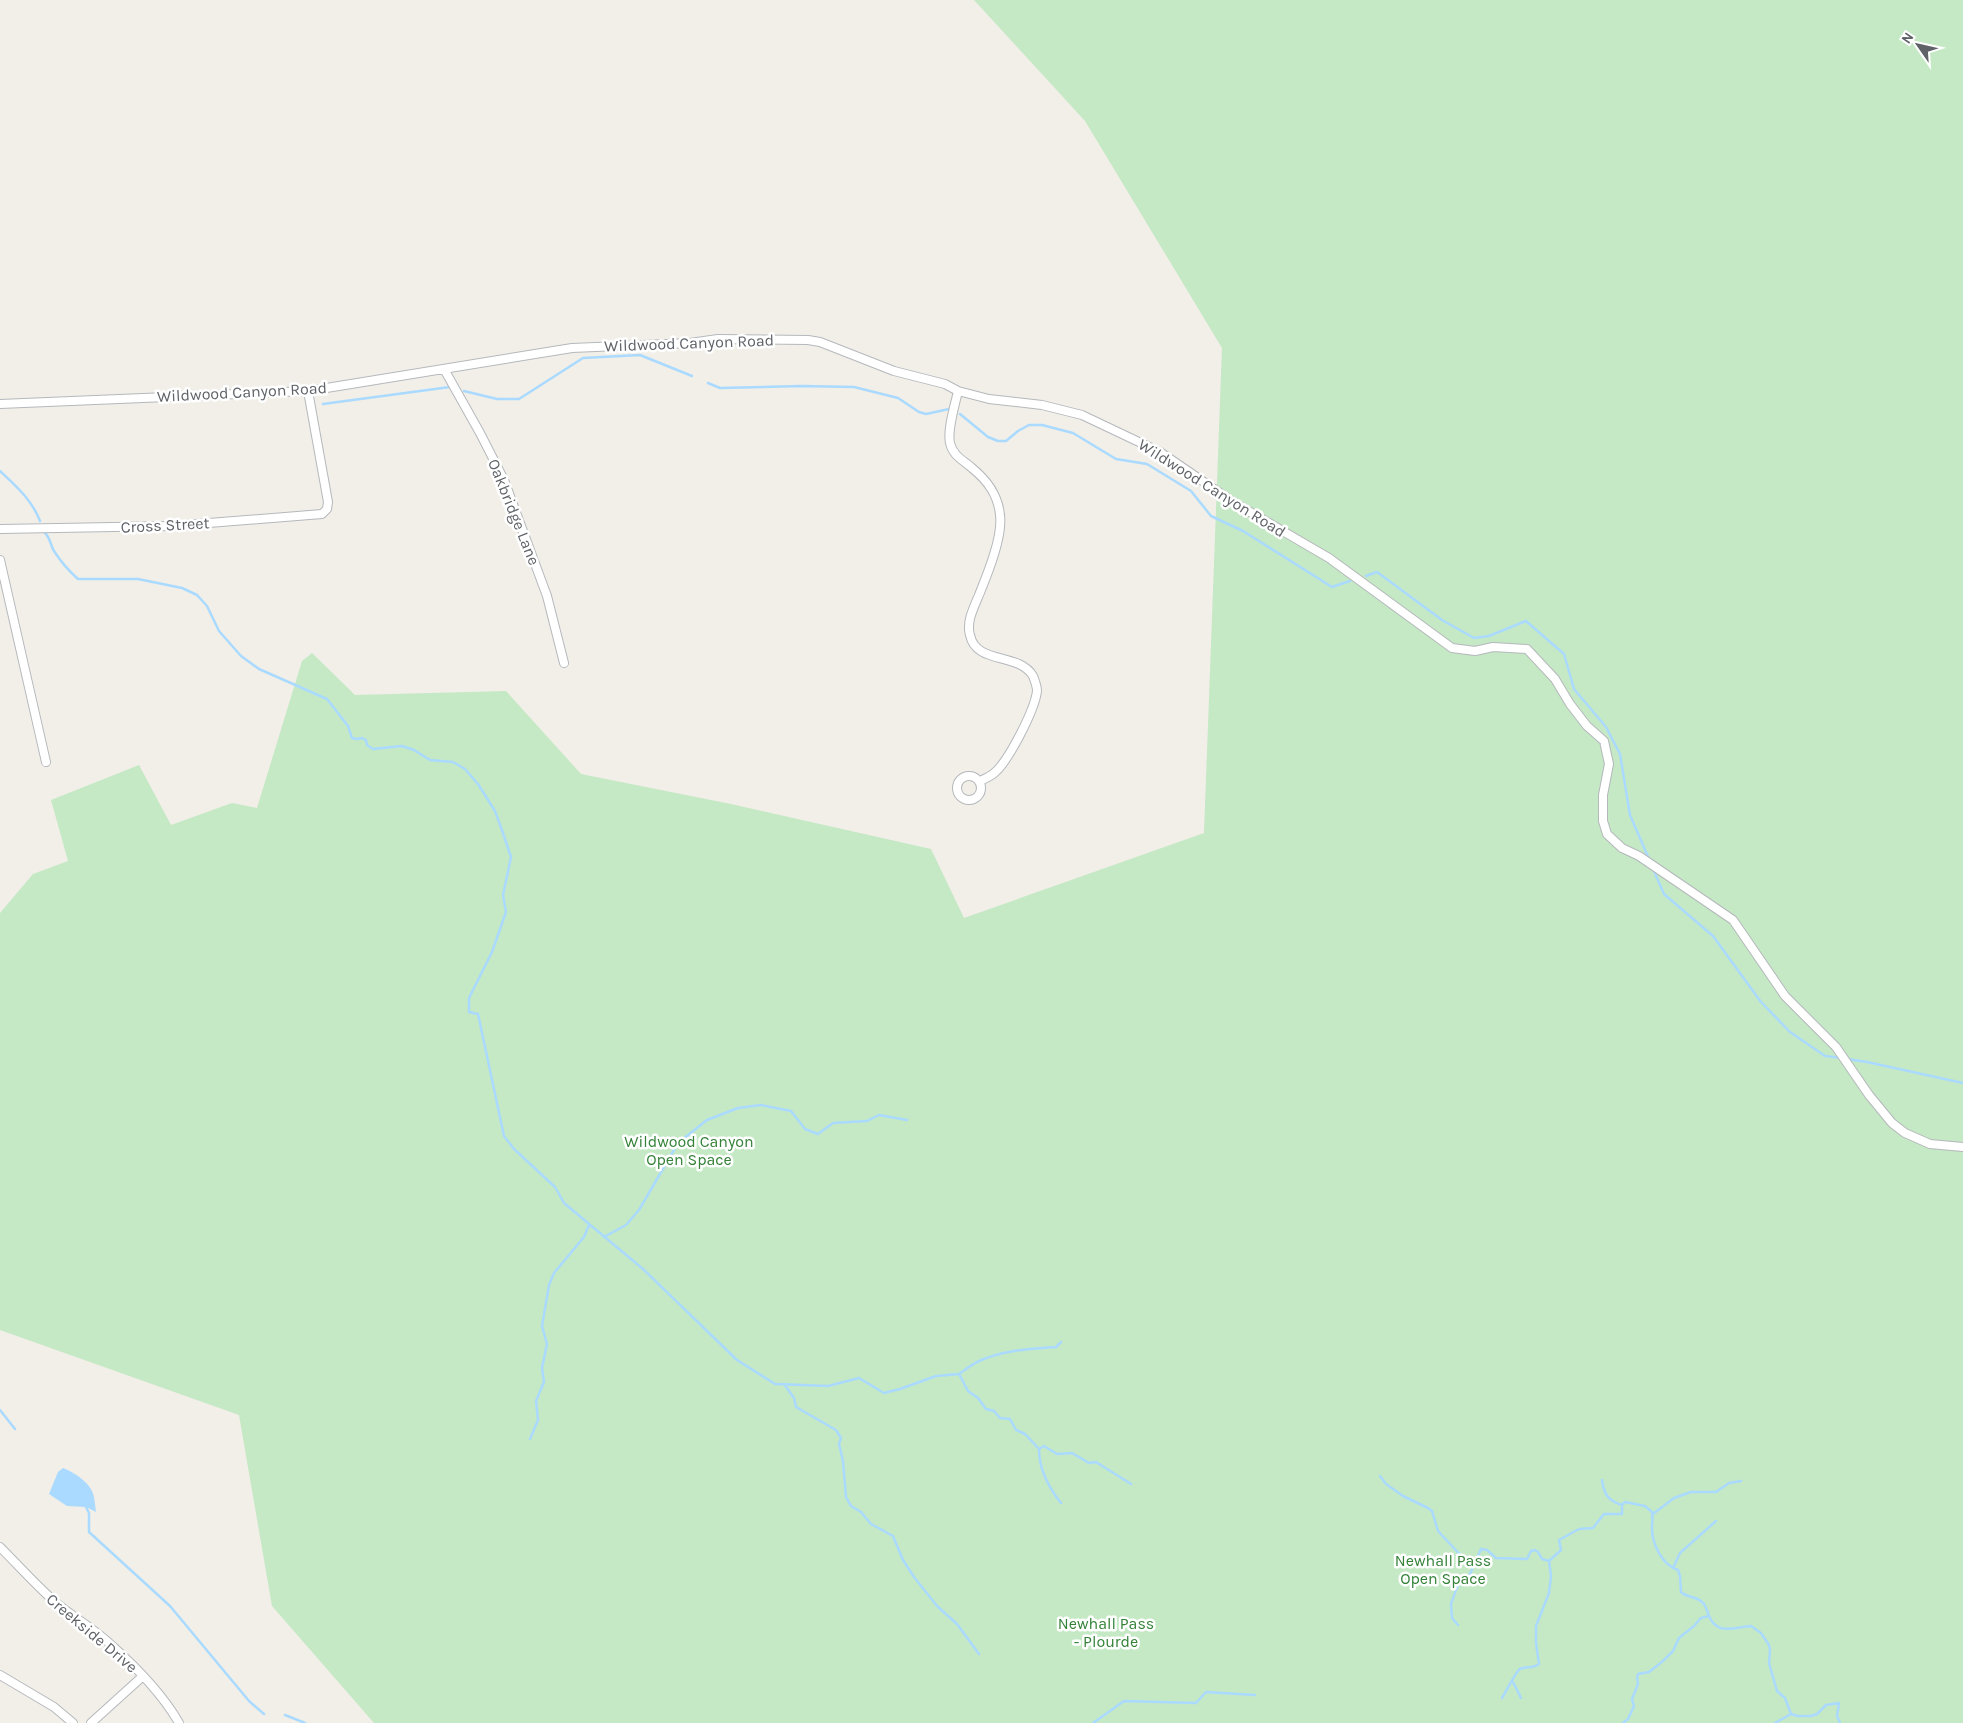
<svg xmlns="http://www.w3.org/2000/svg" width="1963" height="1723" font-family="Karla,sans-serif">
  <style>
    .green { fill: #c5e8c5 }
    .water { fill: #aadaff }
    .lines { fill: none; stroke-linecap: round; stroke-linejoin: round }
    .stream { stroke: #aadaff; stroke-width: 2.5 }
    .minor-casing { stroke: #b5b8bc; stroke-width: 10 }
    .minor { stroke: #fff; stroke-width: 8 }
    .labels { text-anchor: middle; dominant-baseline: central; stroke-width: 5; stroke-linejoin: round; paint-order: stroke }
    .street-label { font-size: 16px; fill: #5f6368; stroke: #fff }
    .park-label { font-size: 16px; fill: #348238; stroke: #fff }
  </style>
  <rect width="100%" height="100%" fill="#f1efe8"/>
  <!-- green -->
  <path class="green" d="M974 0H1963V1723H374L272 1606 239 1415 0 1330V913L33 874 68 861 51 800 139 765 171 825 232 803 257 808 302 661 312 653 355 695 506 691 581 774 731 804 931 849 964 918 1204 833 1222 348 1085 121Z"/>
  <!-- water -->
  <path class="water" d="M63 1468C74 1472 87 1481 92 1491 95 1497 95 1506 96 1512L86 1507 67 1506 49 1494 58 1472Z"/>
  <g class="lines">
    <!-- stream -->
    <path class="stream" d="M708 383 720 388 802 386 854 387 898 398 919 412 926 414 949 409
      M464 391 497 399H519L583 358 640 355 692 376
      M323 404 450 387
      M960 414 988 437 998 441H1006L1018 431 1029 425H1042L1073 433 1116 459 1147 464 1191 491 1211 516 1243 531 1332 587 1350 581
      M0 471C16 486 32 500 40 521
      M45 533C51 539 50 545 54 551 61 562 69 571 78 579H138L182 588 197 595 207 606 219 631 241 656 259 669 327 699 348 726 352 738 357 739 362 738 366 740 367 745 373 749 402 746 414 750 430 760 453 762 465 769 478 784 495 811 503 833 511 857 503 895 506 912 492 952 469 998V1012L478 1014 504 1136 514 1149 555 1187 564 1203 643 1269 737 1360 775 1384 828 1386 859 1378 884 1393 900 1389 936 1376 959 1374 968 1391 978 1398 986 1409 994 1411 1000 1418 1010 1419 1016 1430 1025 1434 1039 1449C1039 1469 1049 1488 1061 1503
      M1366 576 1377 572 1442 620 1474 638 1489 636 1526 621 1564 654 1574 689 1606 727 1620 754 1630 815 1649 859
      M1653 869 1664 894 1713 936 1761 1002 1790 1032 1825 1056 1842 1058
      M1847 1059 1867 1062 1963 1083
      M604 1237 626 1225 639 1210 678 1143 707 1120 738 1108 761 1105 791 1111 805 1129 818 1134 833 1123 867 1121 879 1115 907 1120
      M959 1374C965 1370 972 1364 979 1361 1003 1350 1030 1349 1056 1347L1061 1342
      M784 1384 794 1398 796 1407 836 1430 841 1438 839 1444 843 1461 846 1497 851 1506 861 1512 871 1524 893 1536 903 1560 914 1577 937 1606 957 1624 979 1654
      M0 1410 15 1429
      M530 1439 538 1420 536 1401 544 1382 542 1368 547 1344 542 1326 549 1285 554 1273 584 1237 589 1225
      M1039 1449 1044 1446 1057 1454 1072 1453 1089 1463 1096 1462 1131 1484
      M1380 1476 1386 1484 1403 1496 1428 1508 1432 1511 1438 1531 1465 1560 1471 1557 1476 1560
      M1602 1480C1604 1494 1608 1501 1622 1505
      M85 1505 89 1513V1532L170 1606 249 1701 264 1714
      M1653 1514 1674 1498 1691 1492H1716L1729 1483 1741 1481
      M1673 1568 1680 1553 1716 1521
      M1458 1625 1452 1618 1451 1604 1457 1587 1470 1574 1481 1549 1487 1550 1496 1558 1527 1559 1531 1551 1535 1550 1538 1552 1542 1559 1549 1561 1561 1550 1559 1540 1579 1529 1593 1528 1604 1514H1622V1505L1625 1502 1645 1506 1652 1512C1653 1518 1652 1523 1652 1528 1652 1544 1662 1565 1678 1570L1680 1576 1681 1592C1687 1598 1696 1596 1702 1602 1706 1605 1707 1611 1709 1616 1717 1636 1735 1627 1751 1626L1761 1633 1769 1645 1770 1650 1769 1663 1777 1691 1785 1698 1791 1714 1798 1716H1811L1817 1714 1826 1705 1839 1703 1837 1716 1840 1723
      M1513 1682 1521 1698
      M1502 1698C1505 1693 1517 1670 1520 1669 1527 1666 1532 1669 1539 1664L1536 1643V1626L1549 1593 1551 1576 1549 1561
      M285 1715 305 1723
      M1093 1723 1124 1701 1196 1703 1206 1692 1255 1695
      M1623 1723 1628 1719 1634 1706 1632 1699 1638 1684 1637 1678 1638 1674 1649 1672 1663 1661 1673 1651 1679 1638 1694 1626 1701 1618 1709 1616
      M1775 1723 1791 1714"/>
    <defs>
      <path id="minor" d="M444 369 480 433 504 480 547 596 564 663
        M958 391C955 405 947 430 950 443 953 456 963 460 972 468 988 481 998 495 1000 515 1003 537 987 575 979 595 974 607 966 622 970 635 976 665 1019 652 1033 676 1035 681 1037 686 1037 691 1035 709 1008 763 993 774 989 777 984 779 980 781
        M0 404 308 391 572 348 690 343 718 339 808 340 820 342 894 371 945 384 958 391 989 399 1042 405 1082 415 1160 452 1233 502 1329 558 1452 648 1475 651 1493 647 1527 649 1555 679 1570 704 1587 726 1604 741 1609 764 1603 795V821L1607 834 1622 848 1639 856 1733 920 1785 996 1836 1047 1869 1095 1892 1123 1905 1133 1930 1144 1963 1147
        M0 529 171 526 322 514 327 509 328 502 308 391
        M0 560 46 762
        M957 788a12 12 0 1 1 24 0a12 12 0 1 1-24 0Z
        M0 1547C18 1565 35 1584 54 1601 71 1616 92 1627 109 1643 135 1666 162 1693 179 1723
        M0 1675 54 1707 73 1723
        M91 1723 143 1676"/>
    </defs>
    <!-- minor casing -->
    <use href="#minor" class="minor-casing"/>
    <!-- minor -->
    <use href="#minor" class="minor"/>
  </g>
  <g class="labels">
    <!-- street labels -->
    <g class="street-label">
      <text transform="translate(689 343) rotate(-2)">Wildwood Canyon Road</text>
      <text transform="translate(242 392) rotate(-3)">Wildwood Canyon Road</text>
      <text transform="translate(1212 488) rotate(32)">Wildwood Canyon Road</text>
      <text transform="translate(514 512) rotate(68)">Oakbridge Lane</text>
      <text transform="translate(165 525) rotate(-3)">Cross Street</text>
      <text transform="translate(92 1633) rotate(40)">Creekside Drive</text>
    </g>
    <!-- park labels -->
    <g class="park-label">
      <text x="689" y="1141">Wildwood Canyon<tspan x="689" dy="18">Open Space</tspan></text>
      <text x="1443" y="1560">Newhall Pass<tspan x="1443" dy="18">Open Space</tspan></text>
      <text x="1106" y="1623">Newhall Pass<tspan x="1106" dy="18">- Plourde</tspan></text>
    </g>
  </g>
  <!-- north arrow -->
  <g transform="translate(1918 45) rotate(304)" stroke="#ffffff" stroke-width="4" paint-order="stroke">
  <path d="M0-4L9 19L0 12L-9 19Z" fill="#5f6368"/>
  <text y="-8" font-size="14" font-weight="bold" text-anchor="middle" fill="#5f6368">N</text>
  </g>
</svg>
